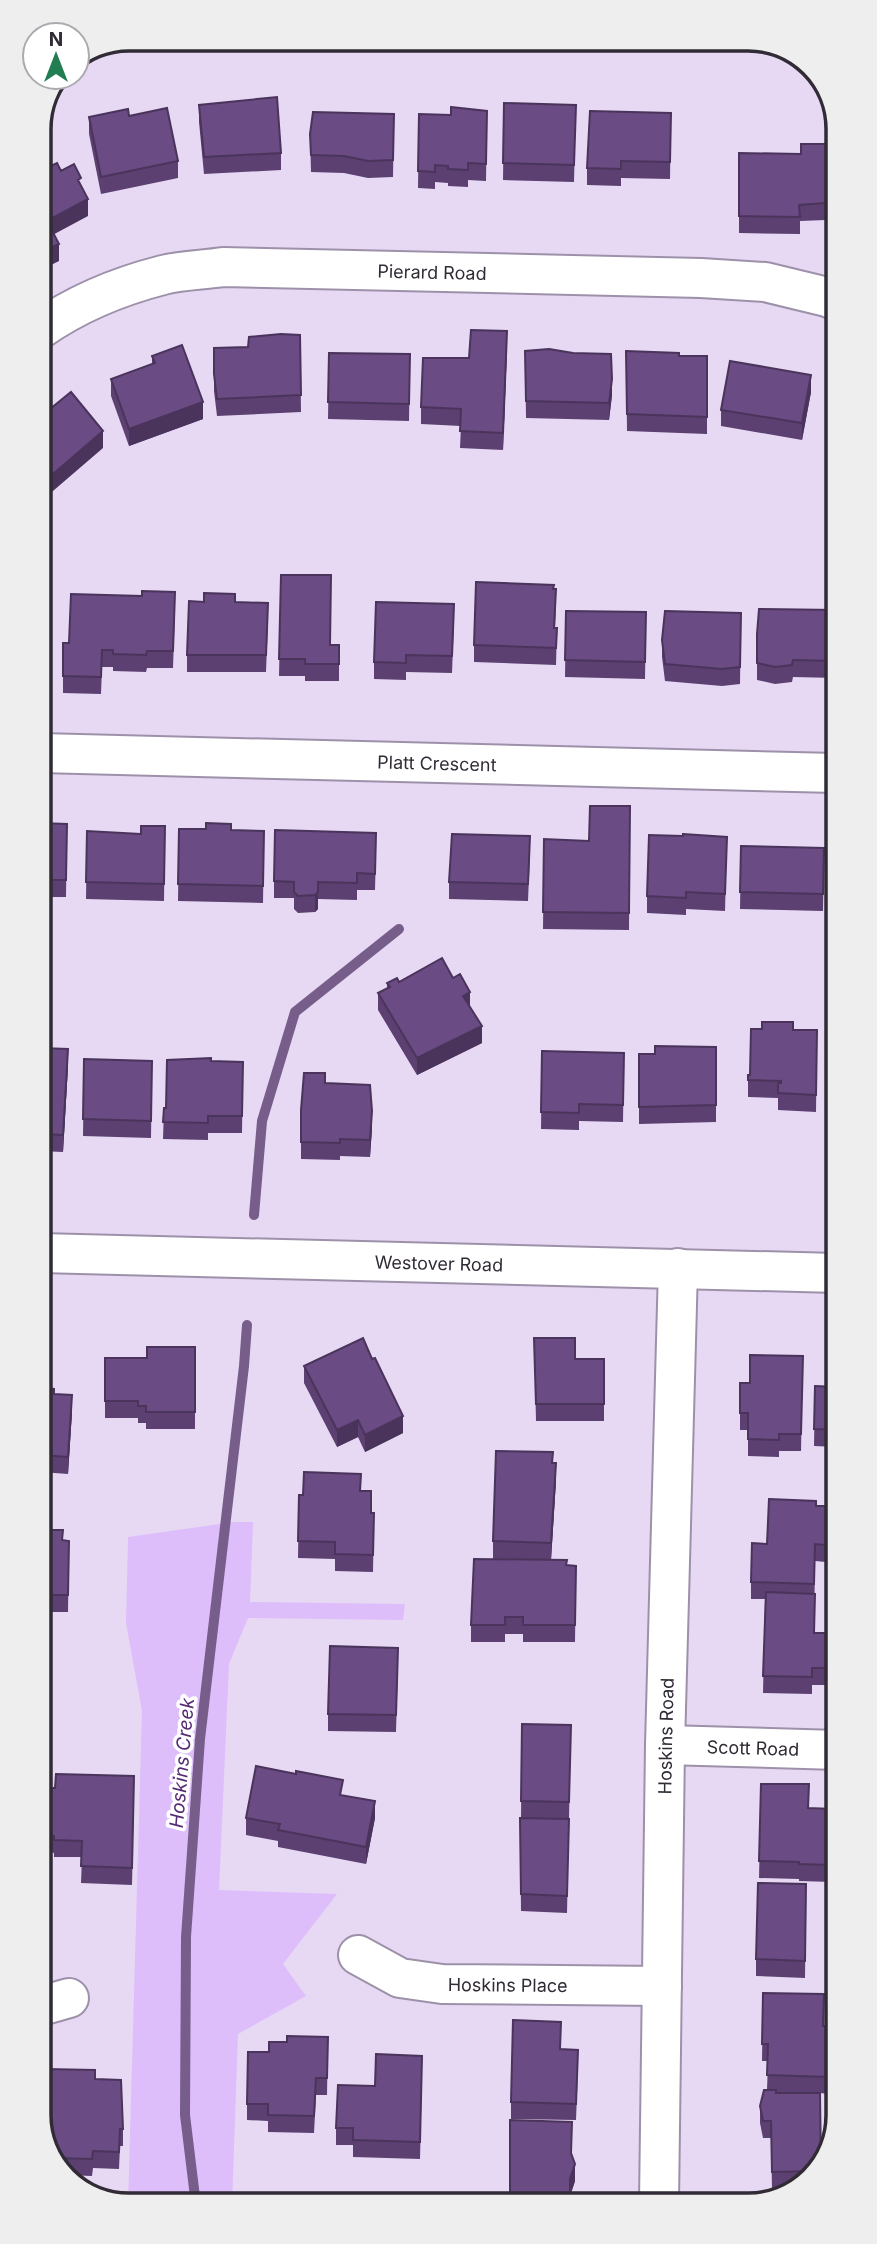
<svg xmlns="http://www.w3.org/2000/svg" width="877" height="2244" font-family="Inter,sans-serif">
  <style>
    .green { fill: #ddbefa }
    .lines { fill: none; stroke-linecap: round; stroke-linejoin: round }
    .stream { stroke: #765d8a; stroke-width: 10 }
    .street-casing { stroke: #9d91aa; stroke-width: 42 }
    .street { stroke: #fff; stroke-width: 38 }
    .wall { fill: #5b4071 }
    .shaded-wall { fill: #4a345c }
    .building { fill: #6a4b83; stroke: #4a345c; stroke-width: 2 }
    .labels { text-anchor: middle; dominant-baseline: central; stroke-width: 7; stroke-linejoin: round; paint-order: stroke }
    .street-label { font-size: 18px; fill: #312b36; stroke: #fff }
    .water-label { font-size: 19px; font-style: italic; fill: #562b75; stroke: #fff }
    .rim { fill: none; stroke: #312b36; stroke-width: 3.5 }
  </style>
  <rect width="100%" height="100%" fill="#e7d9f4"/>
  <!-- green -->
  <path class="green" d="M234 1522H253L250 1602 405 1604 403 1620 248 1618 229 1664 219 1890 337 1894 283 1964 306 1996 238 2034 232 2205H128L142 1711 126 1623 128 1537Z"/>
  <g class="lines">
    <!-- stream -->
    <path class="stream" d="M254 1215 262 1121 295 1012 399 929
      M196 2205 185 2115 186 1937 200 1739 244 1366 247 1325"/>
    <defs>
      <g id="street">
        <path id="s1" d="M39 330C76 304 120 286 163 275 182 270 204 270 223 267L701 278 765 282 827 297 836 301"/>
        <path id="s2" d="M40 753 836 773"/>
        <path id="s3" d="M40 1253 837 1273"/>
        <path id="s4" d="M665 1745 838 1750"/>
        <path id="s5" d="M358 1955 400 1978 442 1984 662 1986"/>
        <path d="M41 2006 69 1998"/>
        <path id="s6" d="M659 2203 665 1745 678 1268"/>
      </g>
    </defs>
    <!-- street casing -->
    <use href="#street" class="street-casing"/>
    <!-- street -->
    <use href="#street" class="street"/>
  </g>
  <!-- wall -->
  <path class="wall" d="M504 103 576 105 574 182 503 180Z
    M199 105 281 153V170L204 174 199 122Z
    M487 111 486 181 468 180V187L448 186V183L435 182V189L418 188 419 114 451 115Z
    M671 113 670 179 621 178V186L587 185V168Z
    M394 114 393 177 368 178 344 173 311 172 310 134Z
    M129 116 178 161V178L101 194 89 134V117Z
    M835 117 836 212H826V220L800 221V234L739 233V153L801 154 830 144Z
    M300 335 301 412 217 416 214 391V348L248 347Z
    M507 348 503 450 460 448 461 426 421 424V407L469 358Z
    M525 351 612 395 609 420 526 418Z
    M626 351 679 356H707V434L627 431Z
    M329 353 410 354 409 421 328 419Z
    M152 356 203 419 129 446 111 396V379L152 364Z
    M811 392 802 440 721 426V410Z
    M836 437V465L830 459V442Z
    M281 575 330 645H339V681H305V676H279Z
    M554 589 556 606 555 628H557L556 665 474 662V645Z
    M204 602H235L268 620 266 672H187V655Z
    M175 609 173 668H147L146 672 113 671V667H102L101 694 63 693V643H69Z
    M836 610V678L793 677 792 682 775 684 757 680V634Z
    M566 611 646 612 645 679 565 677Z
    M741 613 740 684 722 686 665 681 662 657V640Z
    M454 621 452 673 406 672V680L374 679V662Z
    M630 806 629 930 543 929 544 839 589 841Z
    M40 823 67 824 66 897H40Z
    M165 826 164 901 86 899 87 831 141 834Z
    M179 829 264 831 263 903 178 901Z
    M727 837 725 911 686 909V915L647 913V896Z
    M741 846 824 848 823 911 740 909Z
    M833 848H836L837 942H832Z
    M376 850 375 890H357V900L318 899V909L315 912 298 913 294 909V898H274V881Z
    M530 853 528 901 449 899V882Z
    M453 978 470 1008 482 1043 417 1075 378 1010V993L387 988V983Z
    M793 1030H817L816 1112 778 1110V1098L748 1097V1075H750Z
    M716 1047V1122L639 1124V1054H655Z
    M40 1048 68 1066 63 1152 40 1151Z
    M542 1051 624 1053 623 1122 579 1121V1130L541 1129Z
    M84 1059 152 1061 151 1138 83 1136Z
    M211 1061 243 1062 242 1133H208V1140L163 1139 164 1108H166Z
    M325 1083 372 1128 370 1157 340 1156V1160L301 1159V1110Z
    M534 1338 575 1359H604V1421H536Z
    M195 1347V1429H146V1423H138V1418H105V1358H147Z
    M803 1356 801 1451H779V1457L748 1456V1430H740V1383H750Z
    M304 1366 403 1433 365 1452 358 1437 337 1447 304 1383Z
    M815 1386 837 1387V1447L814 1446Z
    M41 1388 54 1394 72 1412 68 1474 41 1472Z
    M553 1463 556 1480 551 1560 567 1565 576 1566 575 1642H523V1634H505V1642H471V1625L493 1558V1541Z
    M361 1491 371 1513H374L373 1572 335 1571V1559L298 1558 299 1495Z
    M816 1506 827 1523 826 1562 815 1561 814 1633 835 1650 834 1685H812V1694L763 1693 765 1599H751V1582L767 1544Z
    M41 1521 44 1530 63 1540 69 1541 68 1612H41Z
    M398 1665 396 1732 328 1731V1714Z
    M522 1724 571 1725 569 1819 521 1818Z
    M761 1784 808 1808 833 1809 832 1882 799 1881V1879L759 1878Z
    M51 1788 134 1793 132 1885 81 1883 82 1857H54V1853L50 1852Z
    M343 1795 375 1818 366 1864 278 1847V1841L246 1835V1818Z
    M520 1818 569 1819 567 1913 521 1911Z
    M806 1884 805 1978 756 1976V1959Z
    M763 1993 823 2026H829L828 2094 820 2093V2171L793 2189H772L771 2138H763L760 2123V2106L767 2090 768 2061H762Z
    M328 2037 327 2095H316L314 2133 268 2132V2121L247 2120V2104L269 2052 287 2042Z
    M561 2049 578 2067 576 2120 511 2119V2102Z
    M422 2073 420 2159 353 2157V2145H336V2128L375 2086Z
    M95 2079 123 2129V2146H120L119 2169 93 2168 92 2176 66 2175 44 2143Z
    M510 2120 572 2155 575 2181 570 2196V2203L510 2204Z"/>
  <!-- shaded-wall -->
  <path class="shaded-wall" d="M88 199V216L47 238V221Z
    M59 244V261L39 271V254Z
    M507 331V348L503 450V433Z
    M811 375V392L802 440V423Z
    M612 379V395L609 420V403Z
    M203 402V419L129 446V429Z
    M103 431V448L39 503V486Z
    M318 892V909L315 912V895Z
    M470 992V1009L463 996Z
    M482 1026V1043L417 1075V1058Z
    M68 1049V1066L63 1152V1135Z
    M372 1111V1128L370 1157V1140Z
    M72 1395V1412L68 1474V1457Z
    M403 1416V1433L365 1452V1435Z
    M358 1420V1437L337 1447V1430Z
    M556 1463V1480L551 1560V1543Z
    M375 1801V1818L366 1864V1847Z
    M575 2164V2181L570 2196V2179Z"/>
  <!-- building -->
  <path class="building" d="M277 97 281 153 204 157 199 105Z
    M504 103 576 105 574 165 503 163Z
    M451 107 487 111 486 164 468 163V170L448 169V166L435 165V172L418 171 419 114 451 115Z
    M167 108 178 161 101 177 89 117 128 109 129 116Z
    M590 111 671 113 670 162 621 161V169L587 168Z
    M313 112 394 114 393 160 368 161 344 156 311 155 310 134Z
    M830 117H835V195H826V203L799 205 800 217 739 216V153L801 154V144H830Z
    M57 163 61 171 74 164 81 178 78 180 88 199 47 221 59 244 39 254V169L40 171Z
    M471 330 507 331 503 433 460 431 461 409 421 407 423 358H469Z
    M281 334 300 335 301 395 217 399 214 374V348L248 347 249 337Z
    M182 345 203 402 129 429 111 379 155 363 152 356Z
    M549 349 573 353 611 354 612 379 609 403 526 401 525 351Z
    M626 351 679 353V356H707V417L627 414Z
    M329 353 410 354 409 404 328 402Z
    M730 361 811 375 802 423 721 410Z
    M71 392 103 431 39 486V418Z
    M836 437V448L830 442Z
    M281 575H331L330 645H339V664H305V659H279Z
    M476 582 554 585 553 589H556L554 628H557L556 648 474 645Z
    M142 591 175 592 173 651H147L146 655 113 654V650H102L101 677 63 676V643H69L71 594 142 596Z
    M204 593 235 594V602L268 603 266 655H187L189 601 204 602Z
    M376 602 454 604 452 656 406 655V663L374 662Z
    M759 609 836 610V661L793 660 792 665 775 667 757 663V634Z
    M566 611 646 612 645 662 565 660Z
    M665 611 741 613 740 667 722 669 665 664 662 640Z
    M590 806H630L629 913 543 912 544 839 589 841Z
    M40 823 67 824 66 880H40Z
    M206 823 231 824V830L264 831 263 886 178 884 179 829H206Z
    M141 826H165L164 884 86 882 87 831 141 834Z
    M275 830 376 833 375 874 357 873V883L318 882V892L315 895 298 896 294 892V882L274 881Z
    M452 834 530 836 528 884 449 882Z
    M683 834 727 837 725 894 686 892V898L647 896 649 835 683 836Z
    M741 846 824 848 823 894 740 892Z
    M833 848H836L837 925H832Z
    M442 958 453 978 460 974 470 992 463 996 482 1026 417 1058 378 993 390 987 387 983 397 978 399 982Z
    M762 1022H793V1030H817L816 1095 778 1093V1083H781V1081L748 1080V1075H750L751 1029H762Z
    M655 1046 716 1047V1105L639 1107V1054H655Z
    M40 1048 68 1049 63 1135 40 1134Z
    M542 1051 624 1053 623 1105 579 1104V1113L541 1112Z
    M211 1058V1061L243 1062 242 1116H208V1123L163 1122 164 1108H166L167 1060Z
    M84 1059 152 1061 151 1121 83 1119Z
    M304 1073H325V1083L370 1085 372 1111 370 1140 340 1139V1143L301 1142V1110Z
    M363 1338 372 1359 375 1358 403 1416 365 1435 358 1420 337 1430 304 1366Z
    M534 1338H575V1359H604V1404H536Z
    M147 1347H195V1412H146V1406H138V1401H105V1358H147Z
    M750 1355 803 1356 801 1434H779V1440L748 1439V1413H740V1383H750Z
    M815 1386 837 1387V1430L814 1429Z
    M41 1388 54 1389V1394L72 1395 68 1457 41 1455Z
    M496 1451 553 1452 552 1463H556L551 1543 493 1541Z
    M304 1472 361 1474 360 1491H371V1513H374L373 1555 335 1554V1542L298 1541 299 1495H303Z
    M769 1499 816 1501V1506H827L826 1545 815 1544 814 1584 751 1582 752 1543 767 1544Z
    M41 1521H44V1530H63L62 1540 69 1541 68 1595H41Z
    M474 1559 567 1560 566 1565 576 1566 575 1625H523V1617H505V1625H471Z
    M766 1592 815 1594 814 1633H835L834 1668H812V1677L763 1676Z
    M330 1646 398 1648 396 1715 328 1714Z
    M522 1724 571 1725 569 1802 521 1801Z
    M256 1766 296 1774V1771L343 1780 340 1795 375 1801 366 1847 278 1830 280 1824 246 1818Z
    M56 1774 134 1776 132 1868 81 1866 82 1841 54 1840V1836L50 1835 51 1788H55Z
    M761 1784H809L808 1808 833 1809 832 1865 799 1864V1862L759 1861Z
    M520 1818 569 1819 567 1896 521 1894Z
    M758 1883 806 1884 805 1961 756 1959Z
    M763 1993 824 1994 823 2026H829L828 2077 767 2075 768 2044H762Z
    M513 2020 561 2022 560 2049 578 2050 576 2104 511 2102Z
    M287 2036 328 2037 327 2078H316L314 2116 268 2115V2104H247L248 2052H269V2042H287Z
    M376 2054 422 2056 420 2142 353 2140V2128H336L338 2085 375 2086Z
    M45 2069 95 2070V2079L121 2080 123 2129H120L119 2152 93 2151 92 2159 54 2158 44 2143Z
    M764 2090H776V2093H820L821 2168 820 2171 772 2172 771 2121H763L760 2106Z
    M510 2120 572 2122 571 2153 575 2164 570 2179V2199H510Z
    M755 2199 776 2200 772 2202H755Z"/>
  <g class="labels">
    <!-- street labels -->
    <g class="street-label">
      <text stroke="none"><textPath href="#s1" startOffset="406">Pierard Road</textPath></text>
      <text stroke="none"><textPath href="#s2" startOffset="397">Platt Crescent</textPath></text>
      <text stroke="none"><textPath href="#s3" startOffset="399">Westover Road</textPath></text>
      <text stroke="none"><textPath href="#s6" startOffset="467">Hoskins Road</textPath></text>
      <text stroke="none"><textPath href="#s4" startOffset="88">Scott Road</textPath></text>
      <text stroke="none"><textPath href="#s5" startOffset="156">Hoskins Place</textPath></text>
    </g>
    <!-- water labels -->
    <g class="water-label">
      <text transform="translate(182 1763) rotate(-85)">Hoskins Creek</text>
    </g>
  </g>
  <!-- crop -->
  <path d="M0 0H877V2244H0ZM129 51H748A78 78 0 0 1 826 129V2115A78 78 0 0 1 748 2193H129A78 78 0 0 1 51 2115V129A78 78 0 0 1 129 51Z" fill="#efeeef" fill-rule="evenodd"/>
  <path class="rim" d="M129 51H748A78 78 0 0 1 826 129V2115A78 78 0 0 1 748 2193H129A78 78 0 0 1 51 2115V129A78 78 0 0 1 129 51Z"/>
  <!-- north arrow -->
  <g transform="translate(56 56)"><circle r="33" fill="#ffffff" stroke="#adaaaf" stroke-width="2"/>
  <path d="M0-5L12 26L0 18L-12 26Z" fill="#227d53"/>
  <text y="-10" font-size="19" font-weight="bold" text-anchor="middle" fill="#312b36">N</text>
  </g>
</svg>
